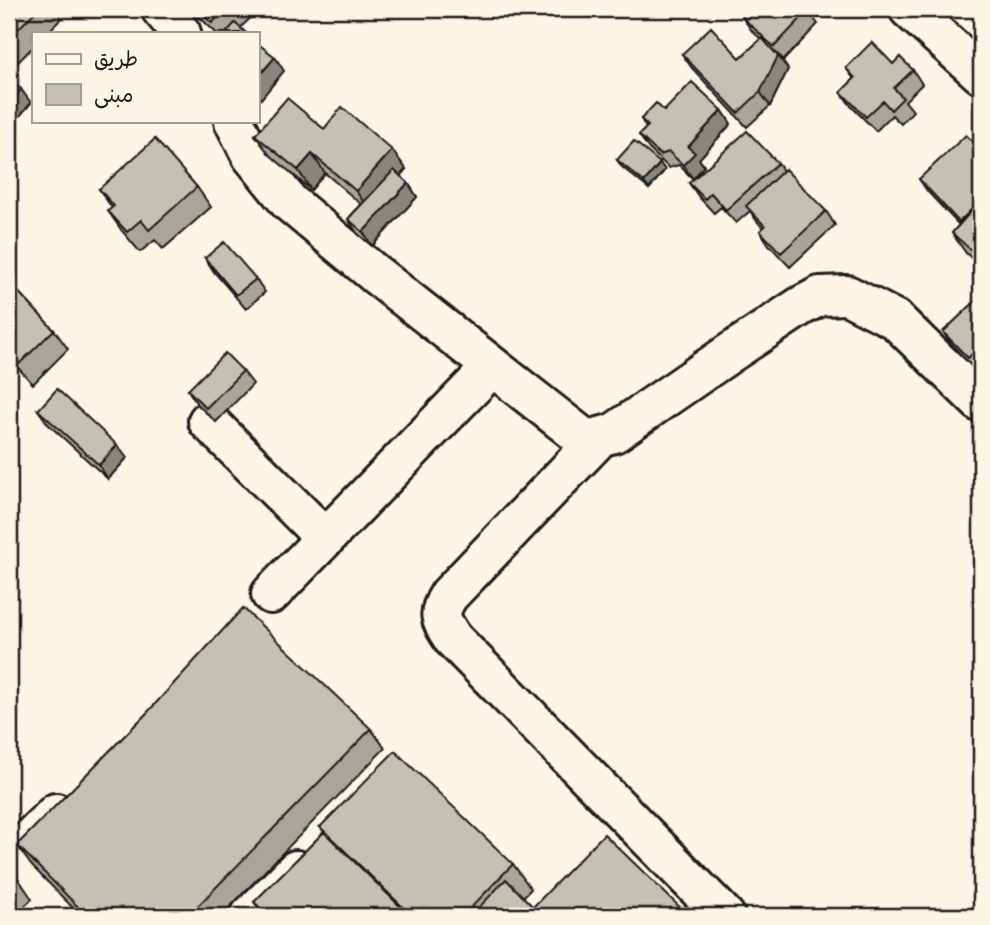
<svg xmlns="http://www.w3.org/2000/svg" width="990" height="925" font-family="Caveat,'Playpen Sans Arabic',sans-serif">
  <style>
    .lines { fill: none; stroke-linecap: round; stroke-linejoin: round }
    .minor-casing { stroke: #1c1c1c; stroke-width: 44 }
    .minor { stroke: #fcf5e5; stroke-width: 38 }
    .wall { fill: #a9a59a; stroke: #1c1c1c; stroke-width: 2 }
    .shaded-wall { fill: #89867d; stroke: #1c1c1c; stroke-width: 2 }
    .building { fill: #c4c0b3; stroke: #1c1c1c; stroke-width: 2 }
  </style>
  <rect width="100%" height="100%" fill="#fcf5e5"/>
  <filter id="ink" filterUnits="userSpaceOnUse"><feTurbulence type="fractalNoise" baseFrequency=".0143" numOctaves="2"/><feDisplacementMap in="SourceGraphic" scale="14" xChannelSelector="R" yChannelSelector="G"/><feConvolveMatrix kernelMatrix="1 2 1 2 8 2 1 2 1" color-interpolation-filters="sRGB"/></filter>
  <g filter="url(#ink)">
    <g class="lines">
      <defs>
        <path id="minor" d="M161 9 181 33
          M909 9 981 74
          M234 121 251 155 289 202 375 274 582 437 592 439 614 433 730 353 801 306 820 296 847 295 896 320 981 403
          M208 421 325 538
          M600 437 449 595C436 615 441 620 453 639L725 916
          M271 594 492 367
          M56 813C46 824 23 842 19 855 12 873 50 904 62 916
          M250 916 296 870"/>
      </defs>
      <!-- minor casing -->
      <use href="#minor" class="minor-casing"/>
      <!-- minor -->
      <use href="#minor" class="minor"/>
    </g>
    <!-- wall -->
    <path class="wall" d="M9 9H55L62 18 47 33H33V47L9 71Z
      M191 9H260L240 28 246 33H216Z
      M742 9H806L818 24 784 60 775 52 788 69 770 106 747 127 692 68 682 54 740 58 761 39 752 31 742 17 746 14Z
      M893 64 913 70 922 84 905 101 913 111 901 124 892 115 876 131 851 106 841 92 854 79 846 68Z
      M722 110 731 124 699 159 704 166 693 179 679 165 669 168 649 149 639 135 646 128 641 119 664 111Z
      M324 129 392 150 406 169 400 176 408 183 417 197 372 246 357 233 348 219 361 204 325 173 311 190 269 154 255 135Z
      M981 151V267L966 253 952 233 959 225 928 192 919 179Z
      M617 160 665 170 649 189 622 167Z
      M778 163 783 171 826 211 835 225 790 267 769 245 760 231 763 228 756 220 750 211 736 223 721 207 714 213 699 197 689 183Z
      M197 187 211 207 163 249 155 240 140 252 122 231 108 211 112 208 99 189Z
      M205 258 256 279 265 292 246 309 214 272Z
      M9 282 54 330 68 349 33 384 9 358Z
      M981 296V368L977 372 953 346 943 332Z
      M243 371 253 384 216 422 197 404 188 390Z
      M38 410 117 445 127 458 108 479 48 424Z
      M145 715 371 729 385 748 221 916H81L31 865 17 845Z
      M320 827 513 864 531 889 523 897 533 907 689 916H264L254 902 324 832Z
      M9 868 15 874 32 899 14 916H9Z"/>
    <!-- shaded-wall -->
    <path class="shaded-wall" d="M778 56 788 69 770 106 760 92Z
      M275 57 284 71 261 99 257 93V78Z
      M21 89 31 103 9 129V104Z
      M722 110 731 124 699 159 704 166 693 179 683 165 688 147Z
      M392 150 406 169 370 211 356 191Z
      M312 154 325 173 311 190 298 170Z
      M660 163 665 170 649 189 644 182Z
      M408 183 417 197 372 246 363 232Z
      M117 445 127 458 108 479 99 465Z"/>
    <!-- building -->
    <path class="building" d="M9 9H38L9 38Z
      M197 9H226L212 23Z
      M743 9H806L808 11 774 47 742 17 747 12Z
      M235 23 246 33H226Z
      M711 27 740 58 762 38 778 56 760 92 738 113 682 54Z
      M872 42 893 64 900 57 913 70 894 88 903 98 891 110 883 101 866 117 841 92 855 78 846 68Z
      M257 43 275 57 257 78Z
      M9 78 21 89 9 104Z
      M692 82 722 110 688 147 695 153 683 165 669 152 660 155 639 135 648 126 641 119 656 103 664 111Z
      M287 98 324 129 342 107 392 150 356 191 312 154 298 170 255 135Z
      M747 131 778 163 726 210 711 193 705 199 689 183Z
      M966 135 981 151V200L959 222 919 179Z
      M155 139 197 187 149 230 141 220 127 232 108 211 114 206 99 189Z
      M634 141 660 163 644 182 617 160Z
      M785 169 826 211 781 253 760 231 765 226 746 206Z
      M394 170 408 183 363 232 348 219Z
      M981 200V259L952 233Z
      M224 242 256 279 236 295 205 258Z
      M9 282 54 330 19 364 9 353Z
      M981 296V345L968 358 943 332Z
      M225 353 243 371 206 408 188 390Z
      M57 389 117 445 99 465 38 410Z
      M243 608 371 729 188 916H87L17 845 145 715Z
      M395 751 513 864 463 916H412L320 827Z
      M324 832 410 916H269L254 902Z
      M604 834 689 916H471L506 879 533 907Z
      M9 868 15 874 9 880Z
      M43 911 48 916H36Z"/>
  </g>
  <!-- margin -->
  <rect width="990" height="925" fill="none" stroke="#fcf5e5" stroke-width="35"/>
  <rect x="18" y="18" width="955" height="890" fill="none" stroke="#1c1c1c" stroke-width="2.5" filter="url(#ink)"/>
  <!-- legend -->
  <rect x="32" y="32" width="228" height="91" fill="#fcf5e5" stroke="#a29e95" stroke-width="2"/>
  <rect x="46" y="54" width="35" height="10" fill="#fcf5e5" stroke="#a29e95" stroke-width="2"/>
  <text x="94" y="66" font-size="21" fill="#1c1c1c">طريق</text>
  <rect x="46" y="84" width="35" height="21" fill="#c4c0b3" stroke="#a29e95" stroke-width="2"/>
  <text x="94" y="102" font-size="21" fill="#1c1c1c">مبنى</text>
</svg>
